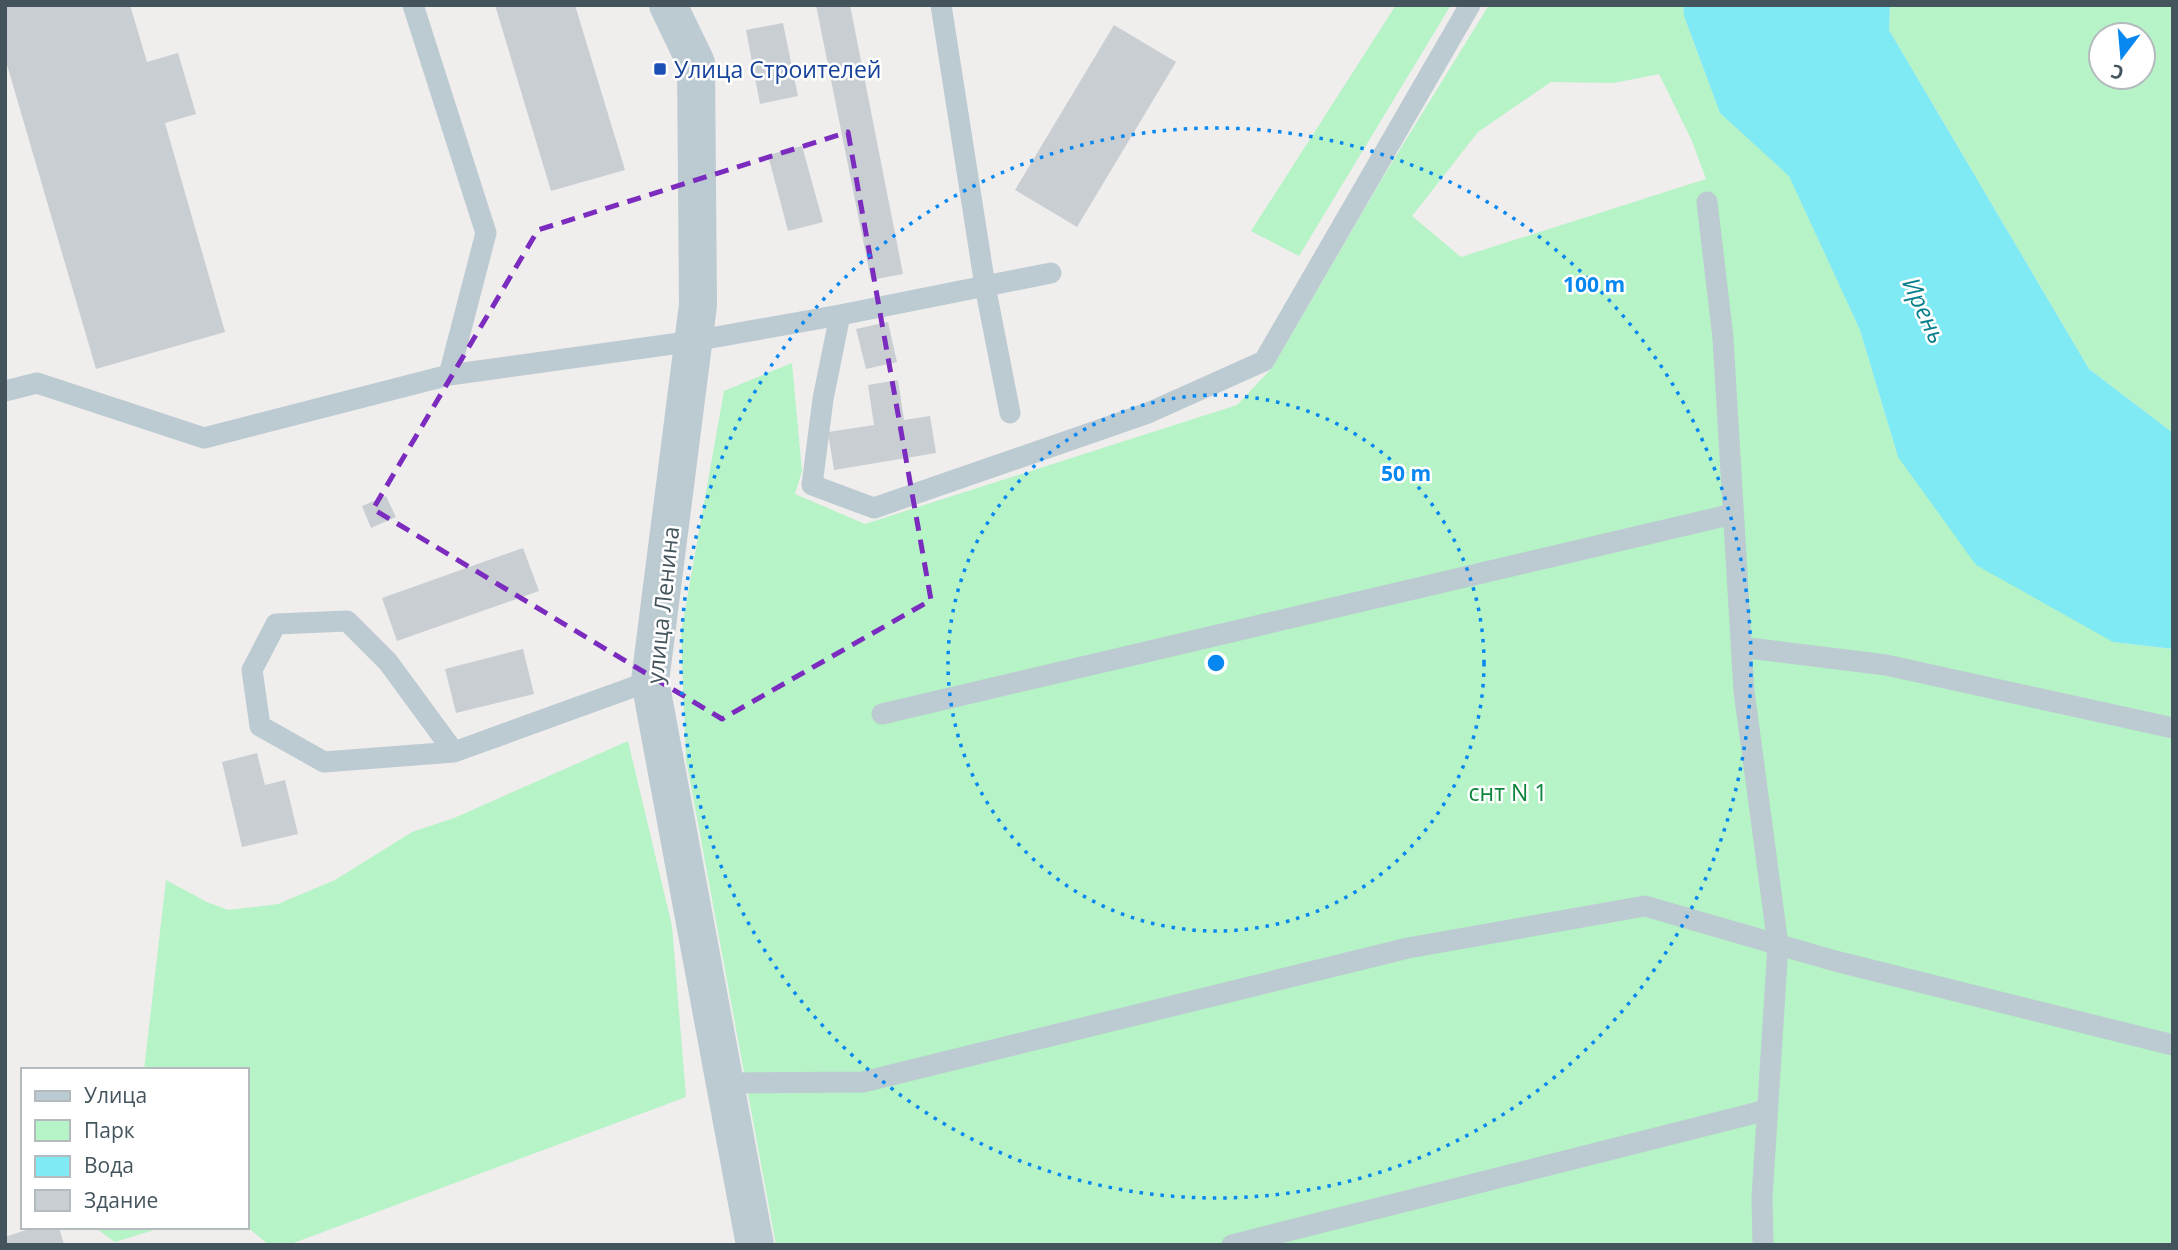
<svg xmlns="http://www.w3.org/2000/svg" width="2178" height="1250" font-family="'Open Sans',sans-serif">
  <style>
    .green { fill: #b6f3c7; fill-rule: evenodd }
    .water { fill: #7fe9f4 }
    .building { fill: #c9ced3 }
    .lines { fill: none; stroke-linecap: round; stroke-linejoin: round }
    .service { stroke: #bccad1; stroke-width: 21 }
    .tertiary { stroke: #bccad1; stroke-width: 38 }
    .marked { fill: none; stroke: #7b2cbf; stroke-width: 5; stroke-dasharray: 14 9; stroke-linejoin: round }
    .ring { fill: none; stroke: #0787f0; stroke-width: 3.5; stroke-dasharray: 3.5 7 }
    .transit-dot { fill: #1a4fb4; stroke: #fff; stroke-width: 2.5 }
    .labels { text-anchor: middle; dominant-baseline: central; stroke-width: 5; stroke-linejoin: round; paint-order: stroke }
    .transit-label { font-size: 23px; fill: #164399; stroke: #fff; text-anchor: start }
    .street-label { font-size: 23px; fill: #44545d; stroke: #fff }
    .park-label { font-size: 23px; fill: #0e853c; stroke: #fff }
    .water-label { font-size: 24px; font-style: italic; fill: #047e8a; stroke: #fff }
    .centre { fill: #0787f0; stroke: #fff; stroke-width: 3.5 }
    .ring-label { font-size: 21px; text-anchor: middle; font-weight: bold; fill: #0787f0; stroke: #fff; stroke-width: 5; stroke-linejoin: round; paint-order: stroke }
  </style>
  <rect width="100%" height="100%" fill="#f0eded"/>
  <!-- green -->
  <path class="green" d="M1396 5H1451L1299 256 1251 231Z
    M1489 5H1683L1684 16 1720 113 1789 175 1860 330 1898 457 2113 642 2173 649V1245H776L686 759 681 633 724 391 792 363 802 471 795 494 865 524 1237 405 1272 368 1383 177ZM1659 74 1692 141 1706 179 1461 257 1412 216 1478 132 1551 82 1614 83Z
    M1890 5H2173V433L2089 369 1889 30ZM2101 35H2143V77H2101Z
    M628 741 672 926 686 1097 288 1245H269L247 1227V1070H144L166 880 207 902 228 910 278 904 335 880 412 832 454 818Z
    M94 1227H164L115 1242Z"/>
  <!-- water -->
  <path class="water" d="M1683 5H1890L1889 30 2089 369 2173 433V649L2113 642 1976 565 1898 457 1860 330 1789 176 1720 113 1684 16Z"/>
  <!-- building -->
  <path class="building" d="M5 5H130L147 62 178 53 196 114 165 123 225 332 96 369 5 58Z
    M495 5H575L625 170 551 191Z
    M816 5H850L903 274 871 280Z
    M783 23 798 96 760 104 746 30Z
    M1114 25 1176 62 1077 227 1015 190Z
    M802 146 823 222 788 231 768 155Z
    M888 322 897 362 866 369 856 329Z
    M898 380 904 420 930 416 936 453 834 470 828 432 874 425 868 385Z
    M386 496 396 517 371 528 362 506Z
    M523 548 539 591 397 641 382 598Z
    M523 649 534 694 456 713 445 669Z
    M257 753 265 785 285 780 298 834 242 847 222 762Z
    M35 1227H59L64 1245H5V1237Z"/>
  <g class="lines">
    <!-- service -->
    <path class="service" d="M941 5 985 286 1010 413
      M1707 202 1723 338 1744 691 1778 945 1762 1198 1763 1245
      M840 315 1051 273
      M449 375 694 341 840 315 823 399 812 485 874 508 1148 413 1264 361 1470 5
      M5 391 37 383 204 438 449 375 486 233 413 5
      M1741 647 1886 665 2173 728
      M882 714 1733 514
      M454 752 388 662 347 621 276 624 252 670 260 726 324 762 454 752 650 681
      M725 1083 863 1082 1408 948 1645 906 1835 961 2173 1045
      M1232 1245 1767 1110"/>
    <!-- tertiary -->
    <path class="tertiary" d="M668 5 696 63 698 305 650 681 755 1245"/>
  </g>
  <!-- marked area -->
  <path class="marked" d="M848 132 931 600 722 719 373 509 538 230Z"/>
  <!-- distance rings -->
  <g class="ring">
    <circle cx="1216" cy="663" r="268"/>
    <circle cx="1216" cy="663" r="535"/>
  </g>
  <!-- markers -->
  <rect class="transit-dot" x="653" y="62" width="14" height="14" rx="3.5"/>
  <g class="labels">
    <!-- transit labels -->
    <g class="transit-label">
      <text x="674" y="69">Улица Строителей</text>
    </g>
    <!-- street labels -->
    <g class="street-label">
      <text transform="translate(662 605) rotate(-84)">улица Ленина</text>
    </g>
    <!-- park labels -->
    <g class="park-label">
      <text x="1508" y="792">снт N 1</text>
    </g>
    <!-- water labels -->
    <g class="water-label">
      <text transform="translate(1925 310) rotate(65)">Ирень</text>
    </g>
  </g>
  <circle cx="1216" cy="663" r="10" class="centre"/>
  <g class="ring-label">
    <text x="1594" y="292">100 m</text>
    <text x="1406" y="481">50 m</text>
  </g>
  <!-- border -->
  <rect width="2178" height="1250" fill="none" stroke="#44545d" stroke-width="14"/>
  <!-- legend -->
  <rect x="21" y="1068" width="228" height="161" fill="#ffffff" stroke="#b4bbbe" stroke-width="2"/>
  <rect x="35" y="1091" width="35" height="10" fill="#bccad1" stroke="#b4bbbe" stroke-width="2"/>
  <text x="84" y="1103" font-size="21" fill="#44545d">Улица</text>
  <rect x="35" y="1120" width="35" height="21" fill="#b6f3c7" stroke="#b4bbbe" stroke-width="2"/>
  <text x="84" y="1138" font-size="21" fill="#44545d">Парк</text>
  <rect x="35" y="1156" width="35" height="21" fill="#7fe9f4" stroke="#b4bbbe" stroke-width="2"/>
  <text x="84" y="1173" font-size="21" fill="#44545d">Вода</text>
  <rect x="35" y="1190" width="35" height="21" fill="#c9ced3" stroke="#b4bbbe" stroke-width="2"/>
  <text x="84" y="1208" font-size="21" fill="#44545d">Здание</text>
  <!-- north arrow -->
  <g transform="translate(2122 56) rotate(196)"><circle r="33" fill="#ffffff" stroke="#b4bbbe" stroke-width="2"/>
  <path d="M0-5L12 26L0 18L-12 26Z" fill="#0787f0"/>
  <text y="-10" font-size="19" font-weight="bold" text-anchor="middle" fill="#44545d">С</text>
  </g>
</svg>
